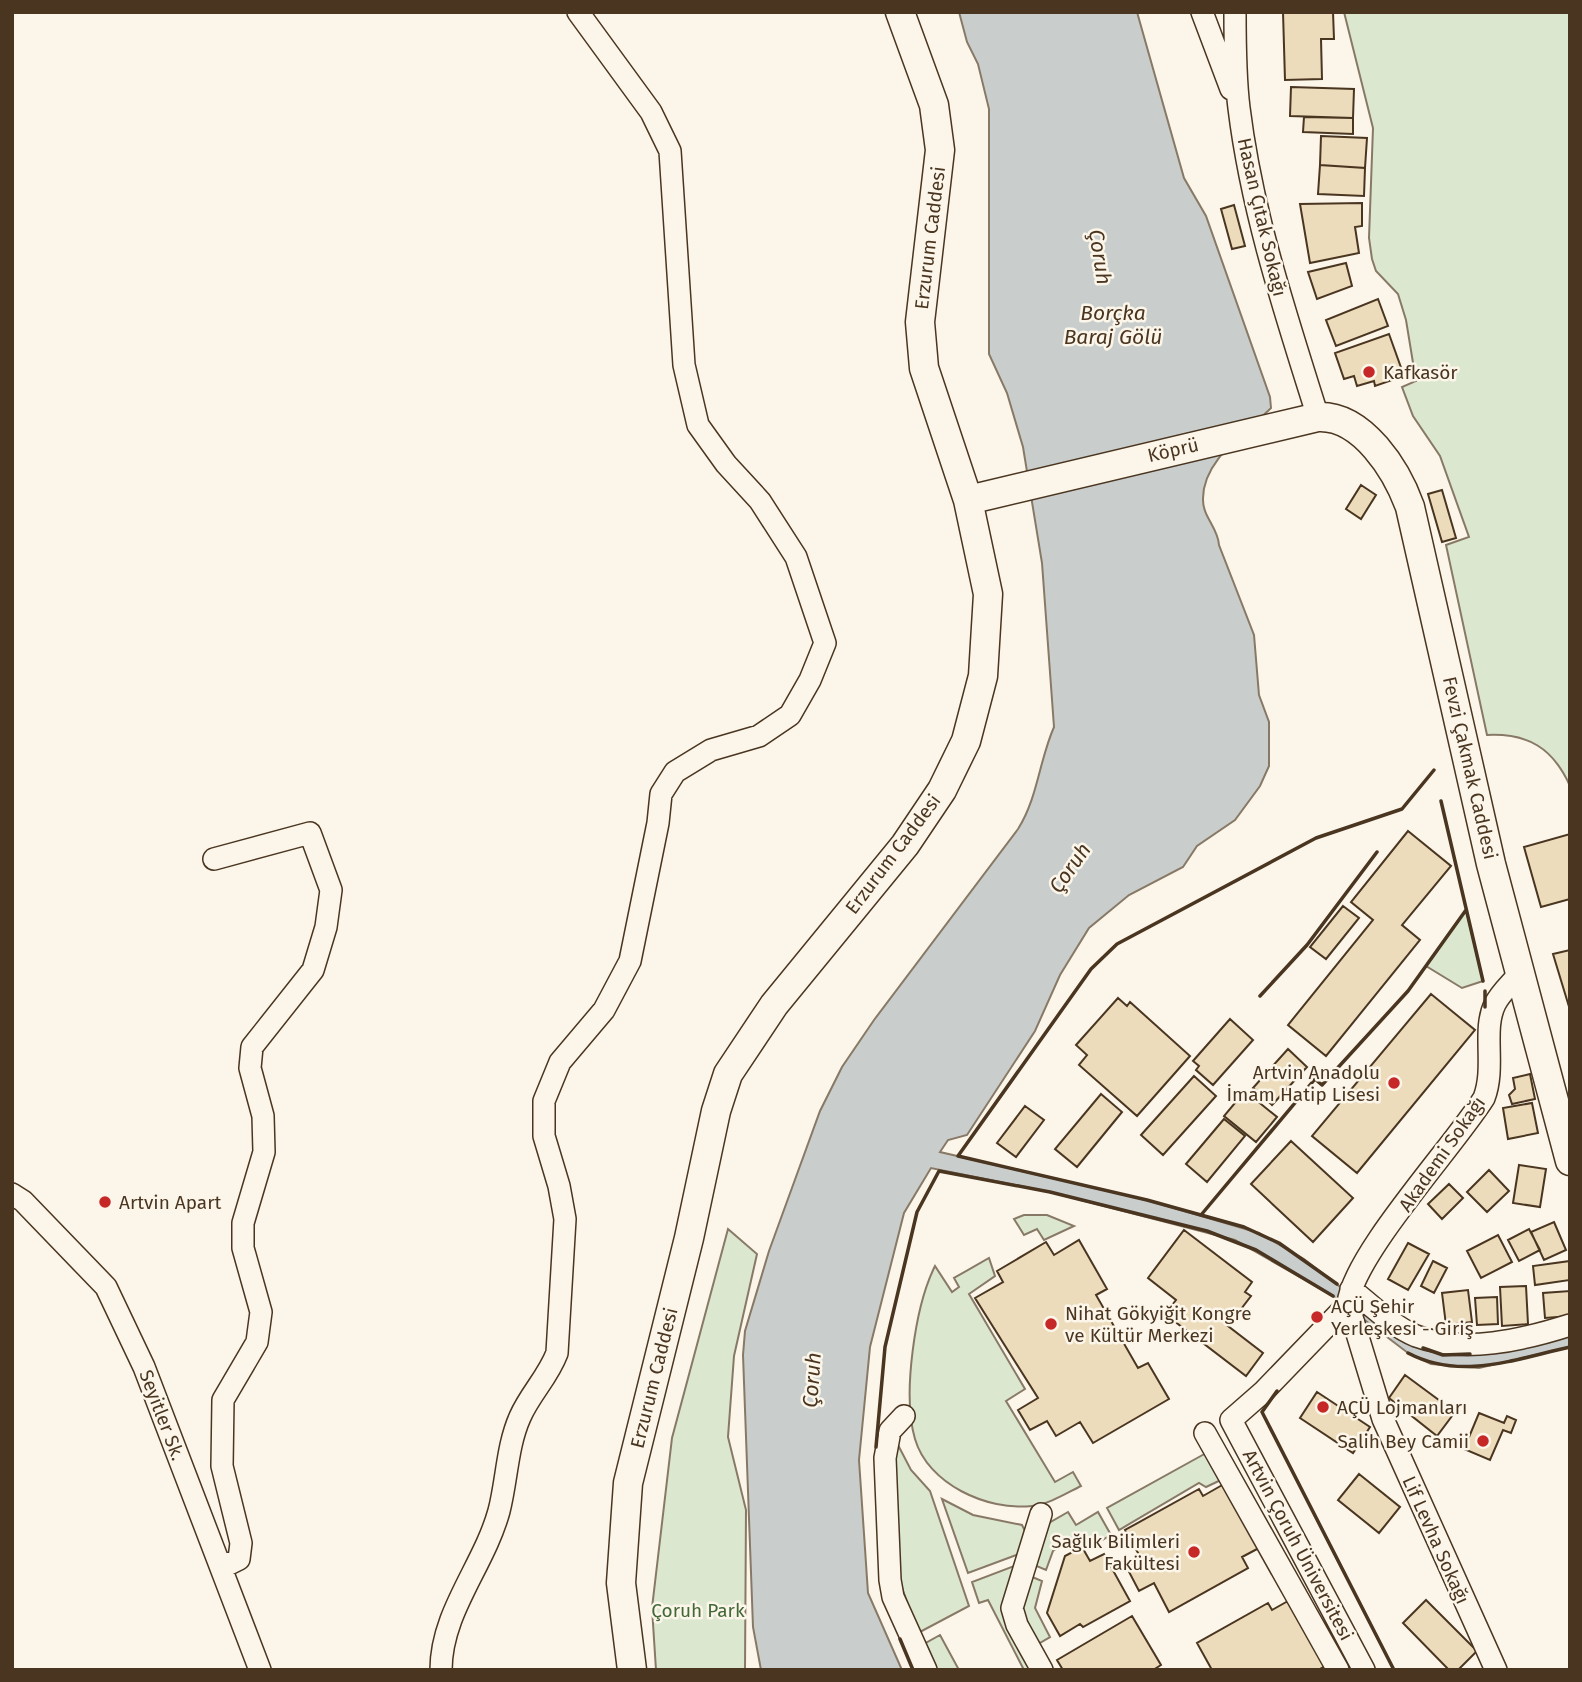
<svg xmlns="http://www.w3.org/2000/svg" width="1582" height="1682" font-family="'Fira Sans',sans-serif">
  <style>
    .green { fill: #dce7d0; stroke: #887966; stroke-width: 2 }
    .water { fill: #c9cecd; stroke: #887966; stroke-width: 2 }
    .building { fill: #ecdcbc; stroke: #4a3520; stroke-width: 2 }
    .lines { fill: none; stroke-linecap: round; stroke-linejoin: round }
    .minor-casing { stroke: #4a3520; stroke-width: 24 }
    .major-casing { stroke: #4a3520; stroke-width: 31 }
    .minor { stroke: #fbf6e9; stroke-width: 21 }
    .major { stroke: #fbf6e9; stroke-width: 28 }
    .wall { stroke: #4a3520; stroke-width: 3.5 }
    .poi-dot { fill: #c62828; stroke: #fbf6e9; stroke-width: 2.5 }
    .labels { text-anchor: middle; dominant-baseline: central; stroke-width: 5; stroke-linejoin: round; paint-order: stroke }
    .street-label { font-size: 19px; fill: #4a3520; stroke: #fbf6e9 }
    .poi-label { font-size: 19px; fill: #4a3520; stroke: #fbf6e9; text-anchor: start }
    .park-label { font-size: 19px; fill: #436837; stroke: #fbf6e9 }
    .water-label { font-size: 21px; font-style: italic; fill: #4a3520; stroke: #fbf6e9 }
  </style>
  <rect width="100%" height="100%" fill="#fbf6e9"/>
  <!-- green -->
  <path class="green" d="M1344 12H1570V786C1553 748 1528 733 1487 735L1446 545 1469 537 1440 456 1413 416 1402 387 1416 381 1406 320 1398 294 1376 271 1372 259 1369 238 1373 128Z
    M1466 910 1483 981 1462 988 1426 966Z
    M1024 1215H1047L1074 1226 1044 1240 1037 1229 1024 1235 1014 1219Z
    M728 1229 757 1254 734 1356 728 1437 746 1510 745 1670H656L652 1608 672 1438Z
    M989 1258 995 1276 969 1294 1025 1389 1006 1401 1055 1482 1073 1472 1081 1486C1065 1494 1049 1504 1032 1506 987 1511 928 1484 915 1439 902 1395 915 1306 935 1266L952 1292 959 1287 954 1278Z
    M898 1445 911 1470 930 1491 969 1606 918 1633 900 1582 893 1466Z
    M1208 1452 1223 1479 1206 1487 1199 1483 1119 1530 1107 1508Z
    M942 1499 973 1515 1022 1525 1026 1533 1019 1554 968 1573Z
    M1068 1512 1076 1525 1098 1512 1111 1535 1090 1547 1073 1539 1053 1551 1046 1570 1034 1565 1049 1523Z
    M1014 1566 1003 1609 1032 1670H1024L988 1600 979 1603 972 1582Z
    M1030 1576 1042 1581 1035 1608 1050 1637 1038 1644 1022 1611Z
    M940 1635 959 1670H936L924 1644Z"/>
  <!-- water -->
  <path class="water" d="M959 12H1137L1184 178 1206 216 1270 397 1271 408C1245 434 1202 460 1203 500 1203 517 1218 528 1219 545L1254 635 1259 695 1269 722V766L1260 786 1235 820 1197 846 1183 867 1129 895 1089 928 1060 975 1035 1031 967 1135 948 1140 940 1152 1147 1200 1259 1233 1304 1259 1417 1346C1467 1364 1520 1344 1570 1333V1347L1479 1368 1431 1364 1408 1353 1333 1296 1235 1240 1050 1192 931 1168 904 1213 870 1347 859 1460 868 1593 902 1670H761L753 1627 743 1355 745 1331 769 1251 820 1111 842 1067 874 1020 1018 829C1038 797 1039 761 1054 727L1042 563 1023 447 1007 393 989 354V109L978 64 967 42Z"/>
  <!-- building -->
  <path class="building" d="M1283 12H1333L1334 39H1321L1322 79 1285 80Z
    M1291 87 1354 89 1353 118 1290 116Z
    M1304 117 1353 118V134L1303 132Z
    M1321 136 1367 138 1365 168 1320 165Z
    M1320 165 1365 168 1364 196 1318 194Z
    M1362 203V226L1355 227 1359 253 1310 263 1300 204Z
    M1234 205 1245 246 1232 249 1221 209Z
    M1346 263 1352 286 1317 299 1308 272Z
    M1378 299 1388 326 1336 346 1326 320Z
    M1389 334 1404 376 1375 386 1374 381 1357 386 1354 376 1344 379 1335 353Z
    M1361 485 1376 495 1361 519 1346 509Z
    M1442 490 1456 538 1442 542 1428 494Z
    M1408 831 1451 866 1402 925 1420 940 1326 1056 1288 1025 1373 920 1351 902Z
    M1570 834V899L1541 907 1524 847Z
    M1343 906 1359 918 1326 959 1310 947Z
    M1570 950V1010L1553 954Z
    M1431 994 1475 1030 1357 1173 1312 1136Z
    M1118 998 1127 1006 1130 1002 1190 1056 1137 1116 1079 1065 1087 1055 1076 1045Z
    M1230 1019 1253 1040 1213 1085 1196 1070 1199 1066 1193 1061Z
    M1288 1049 1307 1067 1272 1105 1253 1088Z
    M1530 1074 1535 1099 1512 1104 1509 1095 1515 1089 1513 1078Z
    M1194 1076 1216 1096 1163 1155 1141 1135Z
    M1245 1091 1277 1117 1256 1142 1224 1116Z
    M1101 1094 1122 1112 1077 1167 1055 1149Z
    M1532 1103 1538 1133 1508 1139 1503 1108Z
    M1025 1106 1044 1120 1016 1157 997 1143Z
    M1224 1119 1245 1136 1207 1182 1186 1164Z
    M1291 1141 1353 1198 1313 1242 1251 1184Z
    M1519 1165 1546 1169 1540 1207 1513 1203Z
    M1489 1170 1509 1191 1487 1212 1467 1192Z
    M1449 1184 1463 1198 1442 1219 1428 1204Z
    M1554 1222 1566 1250 1544 1260 1531 1232Z
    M1529 1229 1540 1250 1519 1261 1508 1240Z
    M1184 1230 1252 1282 1245 1292 1251 1296 1228 1326 1263 1353 1246 1376 1165 1314 1176 1300 1148 1278Z
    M1498 1235 1512 1262 1481 1278 1467 1251Z
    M1079 1240 1107 1289 1096 1295 1138 1368 1148 1363 1169 1399 1093 1443 1080 1422 1056 1436 1047 1421 1030 1430 1018 1410 1038 1398 975 1298 1003 1282 997 1271 1046 1242 1054 1255Z
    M1408 1243 1429 1254 1408 1290 1388 1279Z
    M1433 1261 1447 1268 1434 1293 1421 1286Z
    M1570 1261V1280L1535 1285 1533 1266Z
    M1526 1286 1528 1324 1502 1326 1500 1287Z
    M1468 1290 1472 1322 1446 1325 1442 1293Z
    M1570 1291V1316L1545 1318 1543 1293Z
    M1497 1297 1498 1324 1477 1325 1475 1298Z
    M1405 1375 1455 1412 1437 1436 1389 1398Z
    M1317 1392 1370 1427 1353 1453 1300 1418Z
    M1479 1413 1504 1423 1507 1416 1516 1420 1511 1433 1503 1430 1490 1460 1464 1449Z
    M1359 1474 1400 1507 1379 1533 1338 1500Z
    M1224 1484 1259 1548 1242 1557 1248 1568 1169 1612 1154 1583 1139 1591 1127 1568 1142 1560 1125 1530 1199 1489 1203 1496Z
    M1082 1547 1090 1561 1104 1554 1130 1601 1083 1627 1080 1624 1060 1636 1047 1613 1065 1556Z
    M1426 1600 1477 1651 1458 1670H1449L1403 1623Z
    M1288 1601 1325 1666 1318 1670H1212L1197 1643 1268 1603 1272 1610Z
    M1132 1616 1161 1665 1153 1670H1063L1057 1660Z"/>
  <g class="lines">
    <defs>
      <path id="minor" d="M1202 12 1231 89
        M1235 12C1235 44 1235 76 1239 108 1252 214 1286 315 1318 417
        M214 859 310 833 331 890 326 927 313 970 252 1047 250 1068 263 1116 264 1152 243 1223V1248L261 1312 257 1342 223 1400 222 1466 241 1543 239 1559 221 1568
        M12 1194 23 1201 106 1287 144 1367 260 1670
        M1351 1289C1371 1305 1392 1326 1416 1336 1464 1354 1523 1340 1570 1325
        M1348 1304 1263 1392 1231 1420 1364 1670
        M904 1416 890 1431 885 1458 890 1580 893 1597 926 1670
        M1205 1433 1338 1670
        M1041 1514 1012 1608 1017 1625 1042 1670
        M441 1670C441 1612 484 1566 499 1511 507 1480 507 1446 520 1417 530 1394 548 1377 557 1353L565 1219 559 1186 544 1136V1101L560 1062 604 1010 630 961 658 823 661 794 675 772 711 750 759 736 790 715 810 680 825 643 796 557 760 501 726 464 698 425 684 365 670 151 651 112 578 12
        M1496 1670 1383 1419 1348 1304C1352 1256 1454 1146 1484 1098 1496 1067 1482 1030 1495 1004 1501 992 1512 983 1520 973"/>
      <path id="major" d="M968 500 1318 417C1363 415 1397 471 1410 507L1491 864 1570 1161
        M632 1670 621 1583 628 1483 689 1238 716 1111 728 1074 774 1005 905 845 942 790 966 741 983 676 988 594 968 500 924 368 920 322 940 150 934 105 900 12"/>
    </defs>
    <!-- minor casing -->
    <use href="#minor" class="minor-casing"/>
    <!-- major casing -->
    <use href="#major" class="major-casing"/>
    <!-- minor -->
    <use href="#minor" class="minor"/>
    <!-- major -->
    <use href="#major" class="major"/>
    <!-- wall -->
    <path class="wall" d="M1441 801 1483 981
      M1485 991V1007
      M1260 996 1307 945 1377 852
      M1201 1215 1315 1079 1322 1085 1408 991 1466 910
      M1337 1284 1279 1243 1244 1227 1147 1200 958 1156 1091 969 1117 944 1316 838 1402 809 1434 770
      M1423 1348 1443 1355 1470 1354
      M1408 1353C1461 1381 1515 1359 1570 1347
      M1277 1391 1262 1412 1394 1670
      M876 1447 885 1347 917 1212 939 1171 1050 1192 1207 1231 1256 1250 1333 1296
      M900 1639 913 1670"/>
  </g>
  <!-- markers -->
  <g class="poi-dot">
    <circle cx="1369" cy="372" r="7"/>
    <circle cx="1394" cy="1083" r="7"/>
    <circle cx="105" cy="1202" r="7"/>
    <circle cx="1317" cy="1317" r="7"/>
    <circle cx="1051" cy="1324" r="7"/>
    <circle cx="1323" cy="1407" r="7"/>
    <circle cx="1483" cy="1441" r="7"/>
    <circle cx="1194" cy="1552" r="7"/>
  </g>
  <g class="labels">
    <!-- street labels -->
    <g class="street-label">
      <text transform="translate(1262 217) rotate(77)">Hasan Çıtak Sokağı</text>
      <text transform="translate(930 238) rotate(-83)">Erzurum Caddesi</text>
      <text transform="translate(1173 450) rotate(-13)">Köprü</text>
      <text transform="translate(1470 768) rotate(77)">Fevzi Çakmak Caddesi</text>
      <text transform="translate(893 854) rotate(-53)">Erzurum Caddesi</text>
      <text transform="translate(1442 1154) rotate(-55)">Akademi Sokağı</text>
      <text transform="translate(654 1378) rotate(-76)">Erzurum Caddesi</text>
      <text transform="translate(162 1415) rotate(69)">Seyitler Sk.</text>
      <text transform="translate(1436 1540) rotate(66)">Lif Levha Sokağı</text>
      <text transform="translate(1298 1545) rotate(62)">Artvin Çoruh Üniversitesi</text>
    </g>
    <!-- poi labels -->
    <g class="poi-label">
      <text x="1383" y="372">Kafkasör</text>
      <text x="1380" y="1072" text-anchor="end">Artvin Anadolu<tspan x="1380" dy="22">İmam Hatip Lisesi</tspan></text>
      <text x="119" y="1202">Artvin Apart</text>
      <text x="1331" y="1306">AÇÜ Şehir<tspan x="1331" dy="22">Yerleşkesi - Giriş</tspan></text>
      <text x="1065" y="1313">Nihat Gökyiğit Kongre<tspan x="1065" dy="22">ve Kültür Merkezi</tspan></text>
      <text x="1337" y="1407">AÇÜ Lojmanları</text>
      <text x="1469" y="1441" text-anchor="end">Salih Bey Camii</text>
      <text x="1180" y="1541" text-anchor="end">Sağlık Bilimleri<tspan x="1180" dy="22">Fakültesi</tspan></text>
    </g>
    <!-- park labels -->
    <g class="park-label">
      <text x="698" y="1610">Çoruh Park</text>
    </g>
    <!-- water labels -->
    <g class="water-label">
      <text transform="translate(1100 257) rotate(81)">Çoruh</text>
      <text x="1113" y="313">Borçka<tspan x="1113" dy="24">Baraj Gölü</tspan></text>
      <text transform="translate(1070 868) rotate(-55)">Çoruh</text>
      <text transform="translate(812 1380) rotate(-86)">Çoruh</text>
    </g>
  </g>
  <!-- border -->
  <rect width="1582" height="1682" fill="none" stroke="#4a3520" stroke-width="28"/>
</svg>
